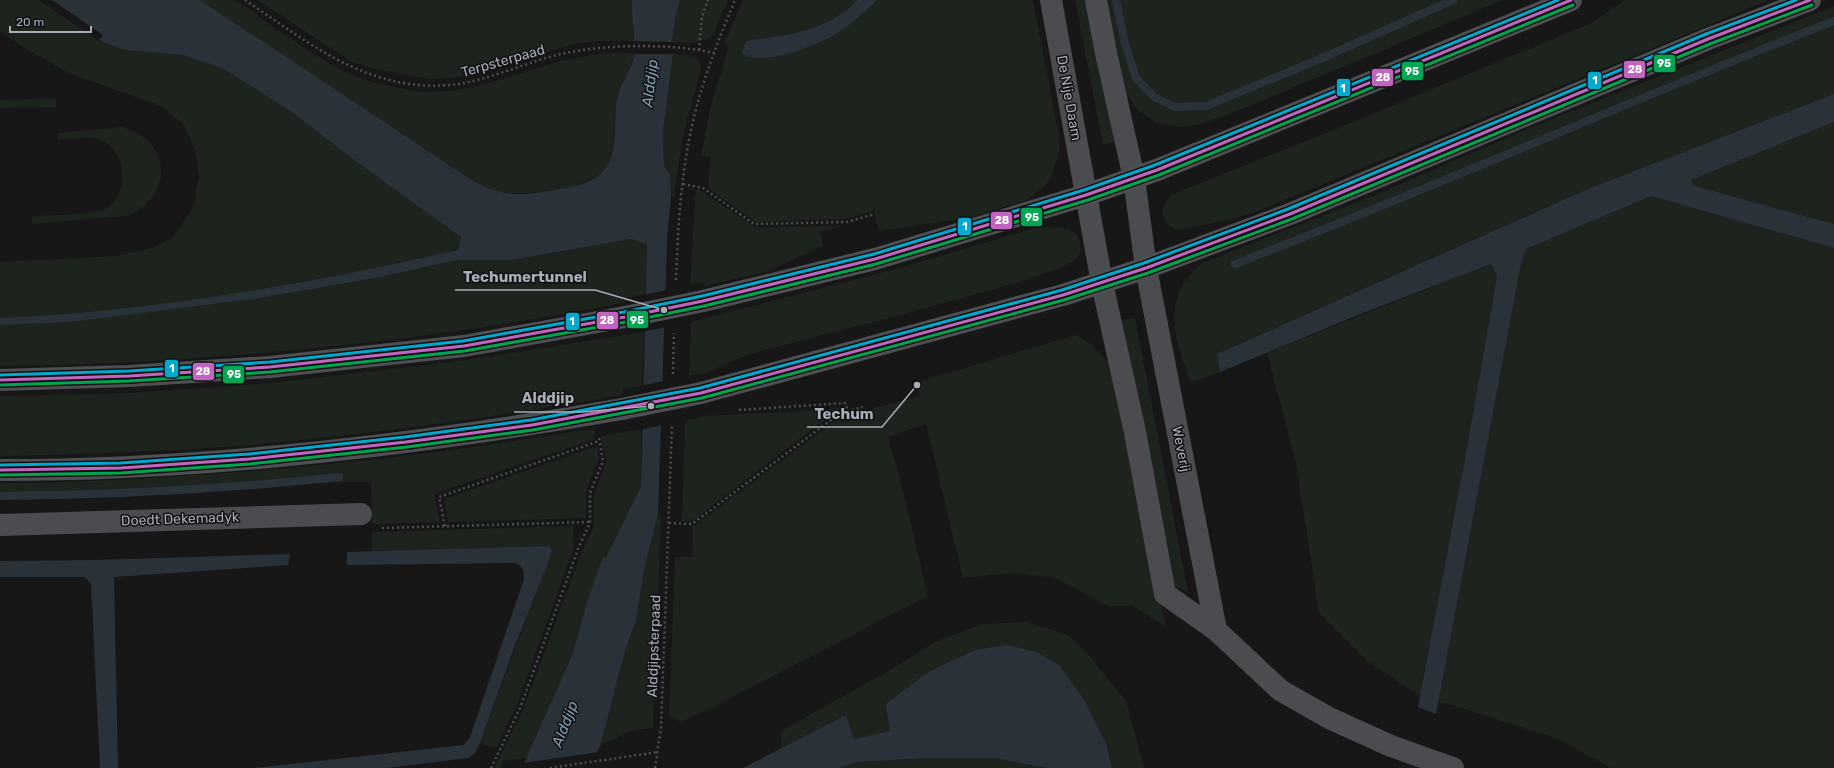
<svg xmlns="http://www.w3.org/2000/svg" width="1834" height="768" font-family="Rubik,sans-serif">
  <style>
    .green { fill: #1d241e }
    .water { fill: #2a3239 }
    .pier { fill: #171717 }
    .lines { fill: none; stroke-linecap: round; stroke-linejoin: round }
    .stream { stroke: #2a3239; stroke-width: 8 }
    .path { stroke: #4d4e52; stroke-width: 2.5; stroke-dasharray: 2 3; stroke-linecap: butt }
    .minor { stroke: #4b4c50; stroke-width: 22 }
    .major { stroke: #4d4f52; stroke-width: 22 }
    .major-bridge { stroke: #4d4f52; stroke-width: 22 }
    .bus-1-casing { stroke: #111113; stroke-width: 6 }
    .bus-2-casing { stroke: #111113; stroke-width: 6 }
    .bus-3-casing { stroke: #111113; stroke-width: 6 }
    .bus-1 { stroke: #c165c1; stroke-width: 3 }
    .bus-2 { stroke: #00a651; stroke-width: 3 }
    .bus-3 { stroke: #00a9ce; stroke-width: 3 }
    .labels { text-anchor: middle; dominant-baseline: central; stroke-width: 3; stroke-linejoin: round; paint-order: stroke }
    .street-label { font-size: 14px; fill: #a8adb8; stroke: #111113 }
    .water-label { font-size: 15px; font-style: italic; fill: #7f9bb3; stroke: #111113 }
    .leader { fill: none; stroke: #a8adb8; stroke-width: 1.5 }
    .callout-dot { fill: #a8adb8; stroke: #111113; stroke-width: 1.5 }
    .callout-label { font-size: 15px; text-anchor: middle; font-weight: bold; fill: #a8adb8; stroke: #111113; stroke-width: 3; stroke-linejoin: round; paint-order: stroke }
    .line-badge { stroke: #111113; stroke-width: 1.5 }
    .badge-label { font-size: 11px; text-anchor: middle; font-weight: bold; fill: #fff }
  </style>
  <rect width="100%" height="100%" fill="#171717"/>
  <!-- green -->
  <path class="green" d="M0 0H39L98 40 125 50 183 55 222 68 292 112 451 229 461 237 458 250C307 284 155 311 0 318V262L118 256 152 248 172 238 193 208 199 177 196 152 184 125 161 106 66 72 15 42 0 31Z
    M200 0C210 0 224 0 233 0 241 2 268 23 276 29 299 44 322 61 348 73 367 82 389 86 409 90 470 100 528 65 586 56 602 53 618 51 634 54L627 77 621 86C619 107 618 150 607 167 592 191 513 199 488 189 473 183 460 173 447 164 424 149 401 135 378 119 319 79 259 40 200 0Z
    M258 0H632L634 41H600L578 43 455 78 430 79 375 69 352 62Z
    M680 0H728L713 35C702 45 686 43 672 42L675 19Z
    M743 0H858C824 34 786 32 744 45L742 53 841 31 859 17 877 0H1033L1060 141 1059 154 1051 178 1042 189 1024 201 969 218 879 231 874 211 845 219 756 222 708 188 711 157 701 156 711 104 729 47 724 44Z
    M1075 0H1088L1116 142 1103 145Z
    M1103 0H1503L1230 114 1197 125 1178 127 1157 123 1137 110 1124 89Z
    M1625 0H1769L1258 211 1237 218 1177 230C1159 221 1159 210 1171 195L1351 123 1591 23Z
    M1834 6V94L1588 189 1217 354 1220 372 1190 383C1175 335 1159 300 1202 263L1377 194 1527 129Z
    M673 54 693 56 701 63V70L683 134 674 197H671L670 174 664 166 663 132Z
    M56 98V107L0 108V100Z
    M1834 122V224L1694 186 1691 180Z
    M121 127C172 139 175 198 126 216L32 224V216C47 215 93 215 105 209 130 196 127 151 102 141 88 135 73 139 59 140L57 138 59 133Z
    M698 189 753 226 759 227 843 226 820 232 823 246 766 272 704 286V282L690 285 695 200 694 199 696 191Z
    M1650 196 1834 248V768H1611L1558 739 1453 705 1438 702 1521 264 1526 249Z
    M1057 227 1069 229 1075 233 1080 241V249L1079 256 1072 262 1056 269 1033 278 908 313 749 354 702 375 701 374 689 376 691 322 899 268 1035 228Z
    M631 239 648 244 645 294 626 298V302C492 329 357 346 221 356 148 362 74 366 0 366V325L70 322 380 277 457 260H511Z
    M1490 264 1497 277 1466 453 1420 696 1367 661 1319 613 1296 463 1267 353Z
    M1135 318 1188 592 1172 585 1121 320Z
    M644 332 642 386 623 389V395C499 416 374 434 248 445 166 452 83 454 0 456V396L130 393 272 383 466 360Z
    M1076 335 1092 345 1110 365 1125 419 1166 627 1132 606H1109L1055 578 1014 573 963 578 926 424 888 437 902 487 928 596 711 708 681 722 669 716 675 557H692L693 527 838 418 920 396 917 382Z
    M840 408 692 521H682L685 421 700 417V416L773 413Z
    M590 429 594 430 595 439 434 494 440 522 372 524 371 482H342L89 498H0V483C60 483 121 480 181 476 318 468 454 452 590 429Z
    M641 429V486L587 602 573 653 527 758 502 761 501 768H494L523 710 582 551 594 527V494L606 462 601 436Z
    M597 446 599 461 597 462 586 493V518L448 522 444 499Z
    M658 516 661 517 653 728 633 730 600 746 626 648 636 621 645 565Z
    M573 526 574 548 517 705 496 748 480 743 552 550 549 546 372 552V532Z
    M1026 622 1068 635 1087 653 1126 701 1144 768H1112L1106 743 1083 698 1059 665 890 731 854 739 846 715 781 750V731L892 669 935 642 982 624Z
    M928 758H994L1047 768H839L857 762Z"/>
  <!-- water -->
  <path class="water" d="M41 0H200L473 181C500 196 520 196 549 191 588 184 612 181 615 136 616 124 615 111 617 99 620 83 632 71 634 54 636 37 631 18 632 0H680C675 17 671 35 673 54L663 132 664 166 670 174 671 197 667 240 658 516 645 565 636 621 626 648 600 746 590 768H522L573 653 587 602 601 562 604 557 606 558 641 486 647 244 631 239 511 260H457L380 277 259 298 70 322 0 325V318C154 311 307 284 458 250L461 237 353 159 292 112 222 68 183 55 125 50 101 41Z
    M858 0H877C866 11 855 21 842 30 824 43 761 69 742 53L744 45 747 41C788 35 827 31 858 0Z
    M1834 94V122L1691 180 1694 186 1834 224V248L1651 196 1526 249 1521 264 1436 714 1418 707 1466 453 1497 277 1491 264 1363 313 1220 372 1217 354 1588 189Z
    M549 546 552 550 549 560 513 651 480 743 475 753 468 758 387 768H254L464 745 470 737 524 579C524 571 523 567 516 563L347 565V552Z
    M290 554 288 565 114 577 118 768H100L91 584 85 577H0V561L96 560Z
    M1007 645 1036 652 1059 665 1083 698 1106 743 1112 768H1047L994 758H928L857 762 839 768H743L846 715 854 739 890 731 886 704 928 672 975 650Z"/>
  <!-- pier -->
  <path class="pier" d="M39 0H52L103 35 99 40Z
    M632 41 674 42 675 54H632Z
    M667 290 666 327 642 332 643 295Z
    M664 381 663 425 639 430 640 386Z
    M600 752 592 768H520L522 763Z"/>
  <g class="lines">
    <!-- stream -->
    <path class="stream" d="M1116 0 1124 40 1136 78 1154 97 1175 107 1206 106 1320 59 1453 0
      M1235 264C1436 187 1633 99 1834 21
      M0 496C113 495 226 489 339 477"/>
    <!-- path -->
    <path class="path" d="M245 0C290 30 336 67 390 80 411 86 438 87 459 84 494 78 527 62 561 54 606 44 669 43 714 53
      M699 50 702 16 708 0
      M683 184 703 188 754 224 847 222 871 215 872 218
      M676 280C678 226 681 170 694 117 704 77 719 38 735 0
      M673 374 674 333
      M739 410 845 403 848 411
      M669 523 692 524 839 414 863 407
      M445 526 439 497 599 441
      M382 528 590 522
      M491 768 520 708 578 549 590 522V493L603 461 599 438
      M550 768 658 752
      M655 768 661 728 672 425"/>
    <!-- minor -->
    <path class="minor" d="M1051 0 1102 283 1135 432 1165 594 1216 630 1280 690 1329 718 1391 746 1453 768
      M1096 0 1106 53 1134 178 1146 268 1216 630
      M0 525 361 514"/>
    <!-- major -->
    <path class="major" d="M703 301 875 259 1086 195 1157 170 1571 0
      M0 380 129 376 270 367 464 346 625 317
      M701 393 1063 295 1146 268 1290 214 1708 39 1810 0
      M0 470C209 470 417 445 622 409"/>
    <!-- major-bridge -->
    <path class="major-bridge" d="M625 317 703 301
      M622 409 701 393"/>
    <defs>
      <path id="bus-1" d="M0 380 129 376 270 367 464 346 625 317 703 301 875 259 1086 195 1157 170 1571 0
        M0 470 121 468 249 459 406 442 532 425 701 393 1063 295 1146 268 1290 214 1708 39 1810 0"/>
      <path id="bus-2" d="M0 385 129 381 270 372 465 351 626 322 704 306 876 264 1088 200 1159 175 1573 5
        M0 475 121 473 250 464 407 447 533 430 702 398 1064 300 1148 273 1292 219 1710 44 1812 5"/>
      <path id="bus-3" d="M0 375 129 371 270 362 463 341 624 312 702 296 874 254 1084 190 1155 165 1558 0
        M0 465 121 463 249 454 405 437 531 420 700 388 1062 290 1144 263 1288 209 1706 34 1796 0"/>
    </defs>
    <!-- bus-1 casing -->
    <use href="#bus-1" class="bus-1-casing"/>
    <!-- bus-2 casing -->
    <use href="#bus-2" class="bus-2-casing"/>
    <!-- bus-3 casing -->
    <use href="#bus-3" class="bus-3-casing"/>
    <!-- bus-1 -->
    <use href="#bus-1" class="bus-1"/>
    <!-- bus-2 -->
    <use href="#bus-2" class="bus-2"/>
    <!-- bus-3 -->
    <use href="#bus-3" class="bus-3"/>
  </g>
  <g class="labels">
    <!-- street labels -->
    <g class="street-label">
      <text transform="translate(503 61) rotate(-16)">Terpsterpaad</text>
      <text transform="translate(1069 98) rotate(80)">De Nije Daam</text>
      <text transform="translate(1181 449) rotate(79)">Weverij</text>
      <text transform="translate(180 519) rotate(-2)">Doedt Dekemadyk</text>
      <text transform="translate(654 646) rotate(-88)">Alddjipsterpaad</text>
    </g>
    <!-- water labels -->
    <g class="water-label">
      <text transform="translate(650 83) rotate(-83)">Alddjip</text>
      <text transform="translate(565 724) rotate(-69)">Alddjip</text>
    </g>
  </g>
  <!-- callouts -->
  <path class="leader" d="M664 310L595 290H455M651 406L582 412H514M917 385L882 427H807"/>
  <g class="callout-dot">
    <circle cx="664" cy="310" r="4"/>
    <circle cx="651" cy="406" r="4"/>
    <circle cx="917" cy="385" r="4"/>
  </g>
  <g class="callout-label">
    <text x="525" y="282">Techumertunnel</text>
    <text x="548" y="403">Alddjip</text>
    <text x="844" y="419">Techum</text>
  </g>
  <g class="line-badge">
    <rect x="1653" y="54" width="23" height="19" rx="4" fill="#00a651"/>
    <rect x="1623" y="60" width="23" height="19" rx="4" fill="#c165c1"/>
    <rect x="1401" y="61" width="23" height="20" rx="4" fill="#00a651"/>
    <rect x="1371" y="68" width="23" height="19" rx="4" fill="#c165c1"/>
    <rect x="1587" y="71" width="15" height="19" rx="4" fill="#00a9ce"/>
    <rect x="1336" y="78" width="15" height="19" rx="4" fill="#00a9ce"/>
    <rect x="1020" y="207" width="23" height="20" rx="4" fill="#00a651"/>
    <rect x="990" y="211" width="23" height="19" rx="4" fill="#c165c1"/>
    <rect x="957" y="217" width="15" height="19" rx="4" fill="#00a9ce"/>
    <rect x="626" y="310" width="23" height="19" rx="4" fill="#00a651"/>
    <rect x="596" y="311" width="23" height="19" rx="4" fill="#c165c1"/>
    <rect x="565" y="312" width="15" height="19" rx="4" fill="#00a9ce"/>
    <rect x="164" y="359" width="15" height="19" rx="4" fill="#00a9ce"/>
    <rect x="192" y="362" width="23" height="19" rx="4" fill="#c165c1"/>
    <rect x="222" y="365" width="23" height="19" rx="4" fill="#00a651"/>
  </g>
  <g class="badge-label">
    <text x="1664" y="67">95</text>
    <text x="1635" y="73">28</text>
    <text x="1412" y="75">95</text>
    <text x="1383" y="81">28</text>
    <text x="1595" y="84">1</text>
    <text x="1343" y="92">1</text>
    <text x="1032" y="221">95</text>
    <text x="1002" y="224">28</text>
    <text x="965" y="230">1</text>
    <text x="637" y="324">95</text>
    <text x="607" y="324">28</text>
    <text x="572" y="325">1</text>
    <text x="172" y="372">1</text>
    <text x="203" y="375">28</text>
    <text x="234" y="378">95</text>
  </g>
  <!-- scale -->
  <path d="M10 26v6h81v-6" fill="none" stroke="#a8adb8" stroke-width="2"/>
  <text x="16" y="26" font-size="12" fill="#a8adb8" stroke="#111113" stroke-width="3" paint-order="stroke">20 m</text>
</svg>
